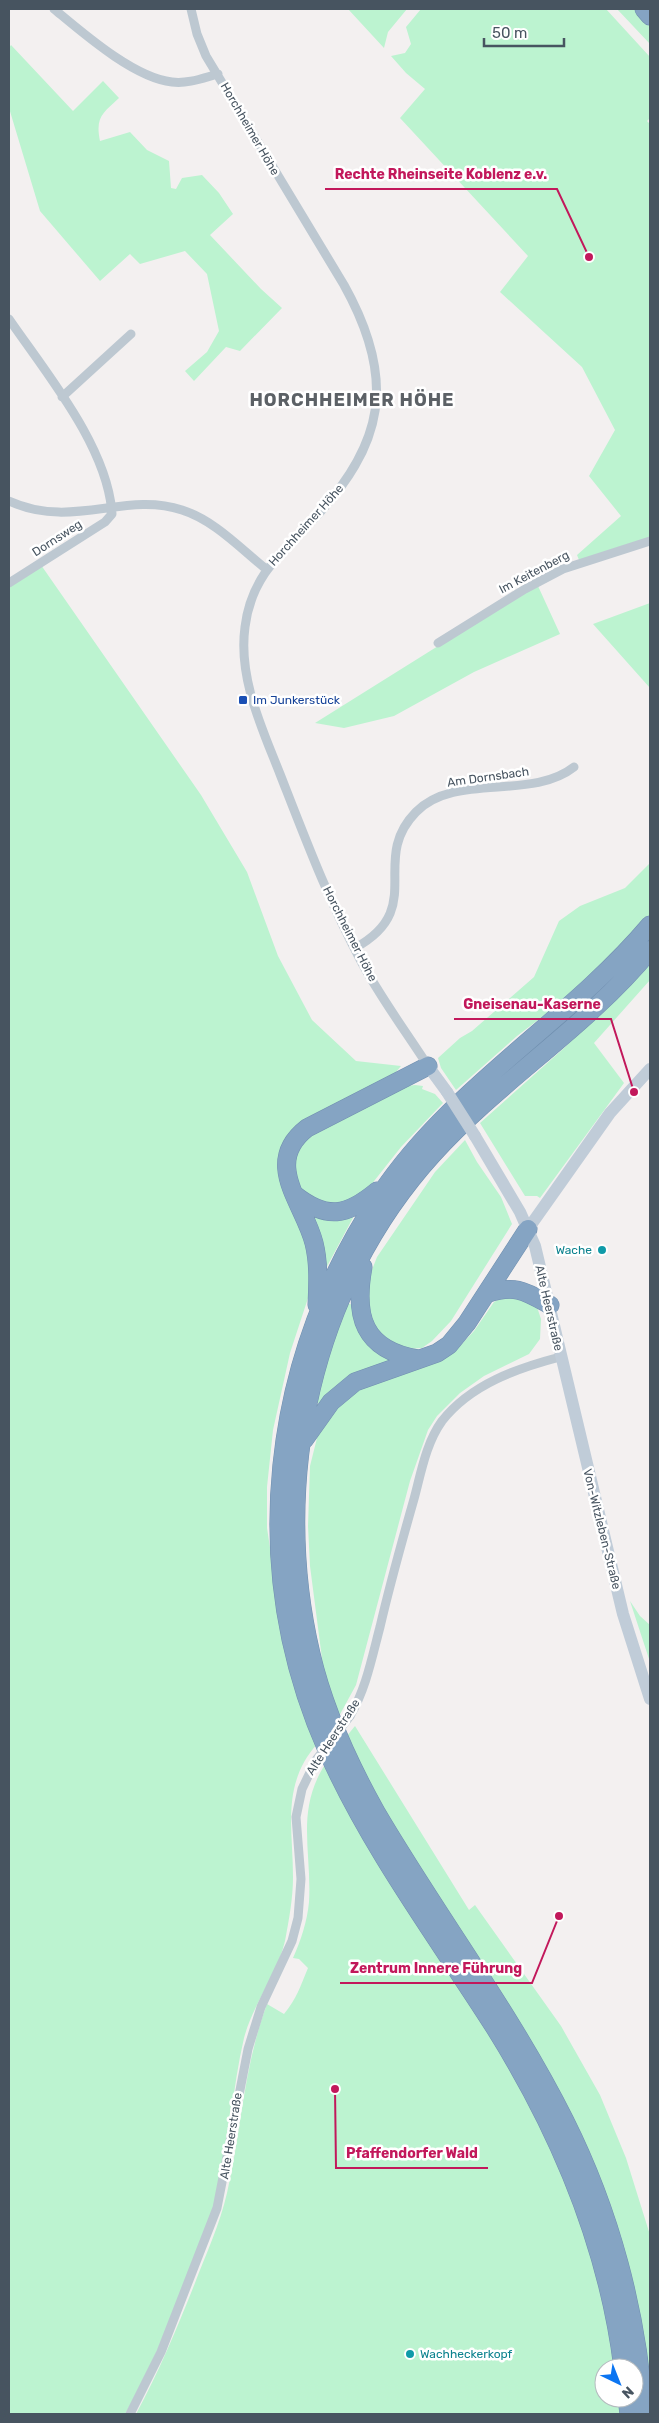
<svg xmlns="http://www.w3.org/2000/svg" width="659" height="2423" font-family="Rubik,sans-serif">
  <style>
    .green { fill: #bcf3d0 }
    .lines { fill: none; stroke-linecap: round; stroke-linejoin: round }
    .highway-casing { stroke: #708faf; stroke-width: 19 }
    .street { stroke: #bdc8d1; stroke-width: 9 }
    .secondary { stroke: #c0ccd8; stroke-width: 12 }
    .highway { stroke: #85a4c3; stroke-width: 18 }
    .street-bridge { stroke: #bdc8d1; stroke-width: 9 }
    .secondary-bridge { stroke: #c0ccd8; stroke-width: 12 }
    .transit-dot { fill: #1a4fb4; stroke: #fff; stroke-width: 2 }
    .culture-dot { fill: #0f9aa8; stroke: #fff; stroke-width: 2 }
    .labels { text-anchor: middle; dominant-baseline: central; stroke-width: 5; stroke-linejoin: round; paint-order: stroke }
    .street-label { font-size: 12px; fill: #475460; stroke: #fff }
    .transit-label { font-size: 12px; fill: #164399; stroke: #fff; text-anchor: start }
    .culture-label { font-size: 12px; fill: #0d838f; stroke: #fff; text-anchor: end }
    .district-label { font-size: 18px; font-weight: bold; letter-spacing: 1px; fill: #5c6166; stroke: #fff }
    .leader { fill: none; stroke: #c2185b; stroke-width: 2 }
    .callout-dot { fill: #c2185b; stroke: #fff; stroke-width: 2 }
    .callout-label { font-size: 14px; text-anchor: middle; font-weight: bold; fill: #c2185b; stroke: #fff; stroke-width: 5; stroke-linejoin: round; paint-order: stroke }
  </style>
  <rect width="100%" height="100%" fill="#f3f0f0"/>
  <!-- green -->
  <path class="green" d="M348 9H407L388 32 384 48Z
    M421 9H606L650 57V118L647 121 650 124V537L579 560 577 555 621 516 589 476 615 430 582 367 500 292 528 256 400 118 425 89 406 73 391 56 405 53 411 44 406 27Z
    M617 9H639L650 21V44Z
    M11 45 73 111 103 81 119 98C103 113 95 117 100 141L130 132 147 150 169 161 171 188 176 189 182 178 202 175 219 193 233 214 210 235 261 289 282 308 240 351 226 347 194 381 185 371 207 352 219 331 207 274 185 251 140 264 130 254 100 281 40 211 9 108V48Z
    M41 565 201 795 247 872 278 956 312 1020 356 1061 401 1066 391 1078 288 1140 309 1241 310 1292 290 1353 273 1430 267 1487V1528L283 1633 317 1744C281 1785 293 1828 293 1877 293 1898 289 1920 285 1941 277 1975 253 2004 244 2038 232 2089 230 2141 218 2191 209 2228 193 2263 179 2298 163 2338 147 2377 125 2414H9V581Z
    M538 586 560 634 474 672 394 716 344 728 315 723 526 591Z
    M650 603V688L593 624Z
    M650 863V914L642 925 567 998 517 1036 456 1090 441 1068 438 1058 460 1038 472 1031 534 977 559 921 580 906 625 888Z
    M650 963V980L594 1043 624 1083 540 1198 537 1196H525L480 1123 563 1049Z
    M415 1085 423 1086 422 1089 435 1094 443 1103 401 1147 367 1190 359 1197 332 1207 303 1194 292 1165 305 1139 408 1086Z
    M465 1140 477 1162 501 1197 512 1224 451 1321 432 1341 422 1348 408 1349 397 1348 376 1333 367 1313 368 1280 377 1257 435 1172Z
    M355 1214 324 1272 313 1216Z
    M519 1295 537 1307 541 1319 540 1339 529 1354 484 1376 460 1393 437 1416 428 1430 410 1481 356 1685 338 1718 324 1674 310 1566 308 1526 310 1466 319 1430 350 1391 457 1349 474 1331 494 1302 503 1297Z
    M346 1302 354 1306 398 1360 322 1404 315 1402Z
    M630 1601 640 1616 650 1625V1662Z
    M355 1726 469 1910 475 1905 561 2026 600 2095 626 2158 650 2235V2414L636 2309 346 1737Z
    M326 1763 546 2130 584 2224 620 2368H604V2398H625L626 2414H136C159 2372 177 2328 195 2283 206 2254 220 2224 227 2193 242 2128 243 2069 267 2004L284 2014C297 1998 300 1987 308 1968L299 1959 293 1958C301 1940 307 1922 309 1902 312 1851 295 1810 326 1763Z"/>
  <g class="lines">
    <defs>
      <path id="highway" d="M644 9 650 16
        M295 1195C327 1220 347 1216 377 1191
        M363 1267C354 1316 363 1350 418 1359
        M486 1294C515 1284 525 1291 550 1305
        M317 1305C318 1284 319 1263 314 1243 304 1203 262 1163 307 1128L428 1066
        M304 1440 331 1402 355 1382 437 1353 449 1345 467 1323 528 1229
        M623 2368C608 2246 560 2132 495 2028 437 1937 371 1849 327 1750 246 1566 270 1361 380 1195 451 1088 568 1022 650 925
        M627 2398 629 2414
        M644 2414C638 2314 610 2211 565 2121 511 2013 437 1916 376 1812 348 1762 324 1710 311 1654 270 1480 312 1287 433 1154 500 1080 587 1027 650 950"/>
    </defs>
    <!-- highway casing -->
    <use href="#highway" class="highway-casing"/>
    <!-- street -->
    <path class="street" d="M54 9C83 33 134 78 172 82 188 84 203 78 218 74
      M191 9 197 34 206 56 344 285C397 380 385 445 311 522 279 555 251 578 245 627 238 678 262 728 280 774 305 838 329 902 362 963 381 998 406 1032 428 1066
      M9 319C46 373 108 447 112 514L105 522 9 583
      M62 397 131 334
      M9 501C73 530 124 491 182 510 214 520 240 548 266 569
      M438 643 525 589 563 569 650 541
      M355 948C428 908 368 861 416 812 455 772 531 801 574 767
      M350 1716C366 1689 372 1657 380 1627 390 1584 402 1541 414 1499 421 1473 426 1443 442 1421 471 1384 518 1368 560 1357
      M130 2414 161 2352 217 2208 248 2049 261 2007 292 1941 298 1918 301 1879 296 1817 302 1789 316 1760"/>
    <!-- secondary -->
    <path class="secondary" d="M428 1066 447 1092
      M475 1136 520 1212 535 1246 623 1614 650 1699
      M528 1229 610 1113 650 1069"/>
    <!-- highway -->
    <use href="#highway" class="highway"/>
    <!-- street-bridge -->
    <path class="street-bridge" d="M316 1760 350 1716"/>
    <!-- secondary-bridge -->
    <path class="secondary-bridge" d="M447 1092 475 1136"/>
  </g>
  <!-- markers -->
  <rect class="transit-dot" x="238" y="695" width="10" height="10" rx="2.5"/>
  <g class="culture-dot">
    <circle cx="602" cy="1250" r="5"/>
    <circle cx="410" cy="2354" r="5"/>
  </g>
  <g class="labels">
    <!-- street labels -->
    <g class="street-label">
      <text transform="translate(250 129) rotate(60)">Horchheimer Höhe</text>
      <text transform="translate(306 525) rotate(-48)">Horchheimer Höhe</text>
      <text transform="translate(57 538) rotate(-33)">Dornsweg</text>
      <text transform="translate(534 572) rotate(-28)">Im Keitenberg</text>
      <text transform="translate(488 777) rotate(-8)">Am Dornsbach</text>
      <text transform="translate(350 934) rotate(63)">Horchheimer Höhe</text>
      <text transform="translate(549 1308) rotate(77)">Alte Heerstraße</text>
      <text transform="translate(602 1529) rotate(76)">Von-Witzleben-Straße</text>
      <text transform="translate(333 1737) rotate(-57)">Alte Heerstraße</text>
      <text transform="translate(231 2136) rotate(-81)">Alte Heerstraße</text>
    </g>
    <!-- transit labels -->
    <g class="transit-label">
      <text x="253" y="700">Im Junkerstück</text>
    </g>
    <!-- culture labels -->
    <g class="culture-label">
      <text x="592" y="1250">Wache</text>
      <text x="420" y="2354" text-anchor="start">Wachheckerkopf</text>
    </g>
    <!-- district labels -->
    <g class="district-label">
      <text x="352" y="400">HORCHHEIMER HÖHE</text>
    </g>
  </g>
  <!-- callouts -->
  <path class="leader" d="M589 257L557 189H325M634 1092L611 1019H454M559 1916L532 1983H340M335 2089L336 2168H488"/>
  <g class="callout-dot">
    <circle cx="589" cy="257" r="5"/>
    <circle cx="634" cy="1092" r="5"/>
    <circle cx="559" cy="1916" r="5"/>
    <circle cx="335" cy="2089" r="5"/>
  </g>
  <g class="callout-label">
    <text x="441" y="179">Rechte Rheinseite Koblenz e.v.</text>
    <text x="532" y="1009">Gneisenau-Kaserne</text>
    <text x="436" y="1973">Zentrum Innere Führung</text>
    <text x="412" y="2158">Pfaffendorfer Wald</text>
  </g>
  <!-- border -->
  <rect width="659" height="2423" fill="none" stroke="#475460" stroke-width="20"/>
  <!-- north arrow -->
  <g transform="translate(619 2383) rotate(137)"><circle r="24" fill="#ffffff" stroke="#b5bbbf"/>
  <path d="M0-4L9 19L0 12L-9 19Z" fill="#0b75f2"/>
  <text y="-8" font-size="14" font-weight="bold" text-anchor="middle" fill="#475460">N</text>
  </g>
  <!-- scale -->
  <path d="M484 38v8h80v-8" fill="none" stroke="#475460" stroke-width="2.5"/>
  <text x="492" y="38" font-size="15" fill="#475460" stroke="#ffffff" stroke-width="4" paint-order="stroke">50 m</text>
</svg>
